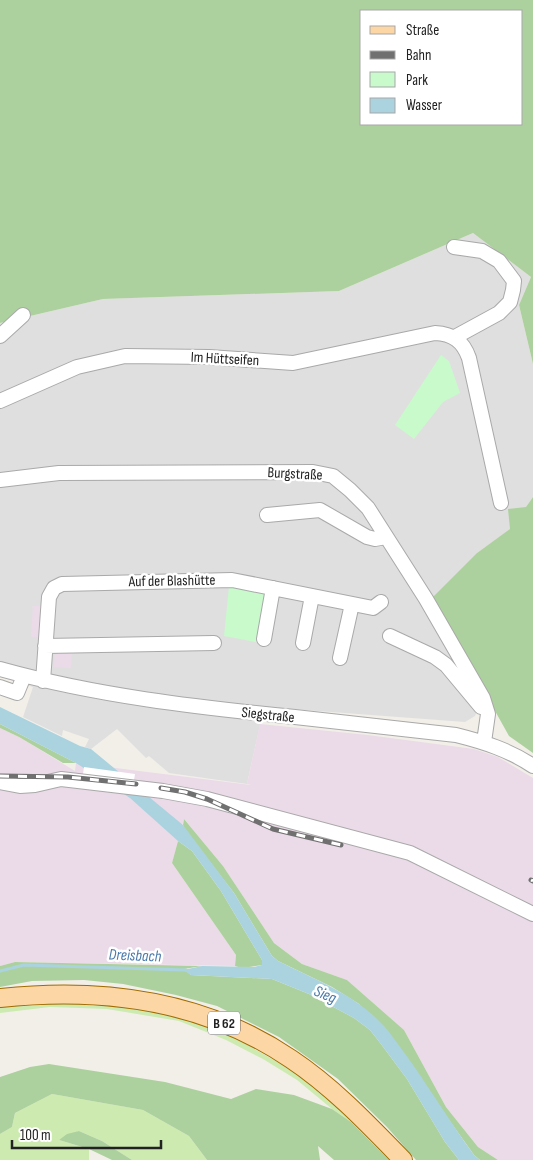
<svg xmlns="http://www.w3.org/2000/svg" width="533" height="1160" font-family="'Sofia Sans Condensed',sans-serif">
  <style>
    .residential { fill: #e0dfdf }
    .industrial { fill: #ebdbe8 }
    .grass { fill: #cdebb0 }
    .forest { fill: #add19e; fill-rule: evenodd }
    .park { fill: #c8facc }
    .water { fill: #aad3df }
    .pier { fill: #fff }
    .lines { fill: none; stroke-linecap: round; stroke-linejoin: round }
    .stream { stroke: #aad3df; stroke-width: 3 }
    .minor-casing { stroke: #a9a9a9; stroke-width: 16 }
    .major-casing { stroke: #a06b00; stroke-width: 20 }
    .minor { stroke: #fff; stroke-width: 14 }
    .major { stroke: #fcd6a4; stroke-width: 18 }
    .rail-casing { stroke: #707070; stroke-width: 5 }
    .rail { stroke: #fff; stroke-width: 3; stroke-dasharray: 9; stroke-linecap: butt }
    .labels { text-anchor: middle; dominant-baseline: central; stroke-width: 5; stroke-linejoin: round; paint-order: stroke }
    .shield { fill: #fff; stroke: #646464; stroke-width: 1 }
    .shield-label { font-size: 14px; font-weight: bold; fill: #222 }
    .street-label { font-size: 15px; fill: #222; stroke: #fff }
    .water-label { font-size: 16px; font-style: italic; fill: #4a7aab; stroke: #fff }
  </style>
  <rect width="100%" height="100%" fill="#f2efe9"/>
  <!-- residential -->
  <path class="residential" d="M473 233 531 277 519 305 533 364V497L511 529 477 553 485 692 475 716 465 722 264 707 247 784 169 773 149 756 146 758 117 729 91 749 85 747 89 739 63 730 62 736 23 717 33 687 0 677V323L103 299 339 291Z"/>
  <!-- industrial -->
  <path class="industrial" d="M33 606H41L39 637H31Z
    M55 649 72 650 71 668 54 667Z
    M260 724 368 735 474 749 498 757 533 778V1160H498L478 1147 446 1107 404 1030 347 980 302 964 274 943 223 866 184 819 172 863 236 955 235 966 15 962 0 966V728L19 737 75 771 76 763 251 785 247 784Z"/>
  <!-- grass -->
  <path class="grass" d="M34 1002H91L149 1010 204 1025 237 1039 281 1064 325 1095 351 1122 332 1109 297 1080 263 1059 226 1040 179 1021 107 1009 50 1007 0 1013V1007Z
    M52 1094 143 1110 189 1136 207 1160H132L102 1141 79 1131 59 1140 89 1149V1160H0V1134L12 1127 15 1113Z"/>
  <!-- forest -->
  <path class="forest" d="M0 0H533V364L519 305 531 277 473 233 339 291 103 299 0 323ZM362 11H522V124H362Z
    M533 497V753L509 736 432 598 477 553 510 529 508 509 526 507Z
    M0 724 76 763H63L19 737 0 728Z
    M184 819 223 866 274 943 302 964 347 980 404 1030 446 1107 478 1147 498 1160H480L474 1155 447 1117 359 1004 332 987 278 961 272 956 234 893 185 830 183 825Z
    M178 841 192 851 221 891 262 960V965L242 968 235 966 236 955 172 863Z
    M15 962 202 966 184 969 191 975 272 979 309 994 354 1018 370 1030 381 1044 407 1079 445 1142 459 1160H416L387 1127 338 1079 279 1037 217 1006 176 995 123 984 84 980 32 981 0 987V966Z
    M49 1064 165 1082 231 1099 256 1089 294 1095 332 1109 351 1122 389 1160H334L318 1146 320 1160H207L189 1136 143 1110 52 1094 15 1113 12 1127 0 1134V1077L30 1067Z
    M79 1131 102 1141 132 1160H112L89 1149 59 1140 67 1134Z"/>
  <!-- park -->
  <path class="park" d="M441 355 449 361 460 393 443 402 414 439 395 425Z
    M229 587 247 588 271 592 262 637 256 642 224 636Z"/>
  <!-- water -->
  <path class="water" d="M0 707 80 746 91 749 183 825 234 893 272 956 278 961C314 979 354 994 382 1024 390 1032 396 1042 403 1051 428 1085 449 1121 474 1155L480 1160H459L445 1142 407 1079 381 1044 370 1030 354 1018 309 994 272 979 191 975 183 970 202 966 254 967 262 965V960L221 891 192 851 178 841 130 798 76 763 0 724Z"/>
  <!-- pier -->
  <path class="pier" d="M84 767 135 774 134 780 83 774Z"/>
  <g class="lines">
    <!-- stream -->
    <path class="stream" d="M0 971 24 965 186 970"/>
    <defs>
      <path id="minor" d="M454 247 482 251 499 261 514 281 513 290 510 302 499 313 455 337
        M0 336 23 315
        M0 401 77 367 125 356 209 357 293 363 435 333C453 334 463 341 469 358L501 503
        M0 480 59 473 313 472 333 476 350 490 368 508 426 599 483 698 488 714 484 742
        M267 515 320 510 367 537 375 539 386 537
        M390 636 435 657 446 665 481 707
        M264 639 273 588
        M303 643 312 596
        M45 646 214 643
        M340 658 352 604
        M0 669C97 696 195 707 295 717 348 723 402 729 456 735 484 742 509 750 533 766
        M43 681 49 597 54 588 62 584 232 580 373 608 381 602
        M0 687 17 693 24 676
        M0 782 20 786 35 785 61 779 163 791 207 799 410 853 533 914"/>
      <path id="major" d="M0 998C102 987 204 1000 291 1059 333 1087 368 1124 403 1160"/>
    </defs>
    <!-- minor casing -->
    <use href="#minor" class="minor-casing"/>
    <!-- major casing -->
    <use href="#major" class="major-casing"/>
    <!-- minor -->
    <use href="#minor" class="minor"/>
    <!-- major -->
    <use href="#major" class="major"/>
    <defs>
      <path id="rail" d="M0 776 68 777 136 784
        M161 788 185 792 207 799 273 829 341 845
        M531 880 533 881"/>
    </defs>
    <!-- rail casing -->
    <use href="#rail" class="rail-casing"/>
    <!-- rail -->
    <use href="#rail" class="rail"/>
  </g>
  <g class="labels">
    <!-- shield labels -->
    <rect class="shield" x="208" y="1011.5" width="32" height="23" rx="4"/>
    <g class="shield-label">
      <text x="224" y="1023">B 62</text>
    </g>
    <!-- street labels -->
    <g class="street-label">
      <text transform="translate(225 359) rotate(3)">Im Hüttseifen</text>
      <text transform="translate(295 474) rotate(3)">Burgstraße</text>
      <text transform="translate(172 581) rotate(-1)">Auf der Blashütte</text>
      <text transform="translate(268 715) rotate(6)">Siegstraße</text>
    </g>
    <!-- water labels -->
    <g class="water-label">
      <text transform="translate(135 956) rotate(2)">Dreisbach</text>
      <text transform="translate(325 995) rotate(23)">Sieg</text>
    </g>
  </g>
  <!-- legend -->
  <rect x="360" y="10" width="162" height="115" fill="#ffffff" stroke="#a7a7a7"/>
  <rect x="370" y="26" width="25" height="8" fill="#fcd6a4" stroke="#a7a7a7"/>
  <text x="406" y="35" font-size="15" fill="#222222">Straße</text>
  <rect x="370" y="51" width="25" height="8" fill="#707070" stroke="#a7a7a7"/>
  <text x="406" y="60" font-size="15" fill="#222222">Bahn</text>
  <rect x="370" y="72" width="25" height="15" fill="#c8facc" stroke="#a7a7a7"/>
  <text x="406" y="85" font-size="15" fill="#222222">Park</text>
  <rect x="370" y="98" width="25" height="15" fill="#aad3df" stroke="#a7a7a7"/>
  <text x="406" y="110" font-size="15" fill="#222222">Wasser</text>
  <!-- scale -->
  <path d="M12 1140v8h149v-8" fill="none" stroke="#222222" stroke-width="2.5"/>
  <text x="20" y="1140" font-size="15" fill="#222222" stroke="#ffffff" stroke-width="4" paint-order="stroke">100 m</text>
</svg>
